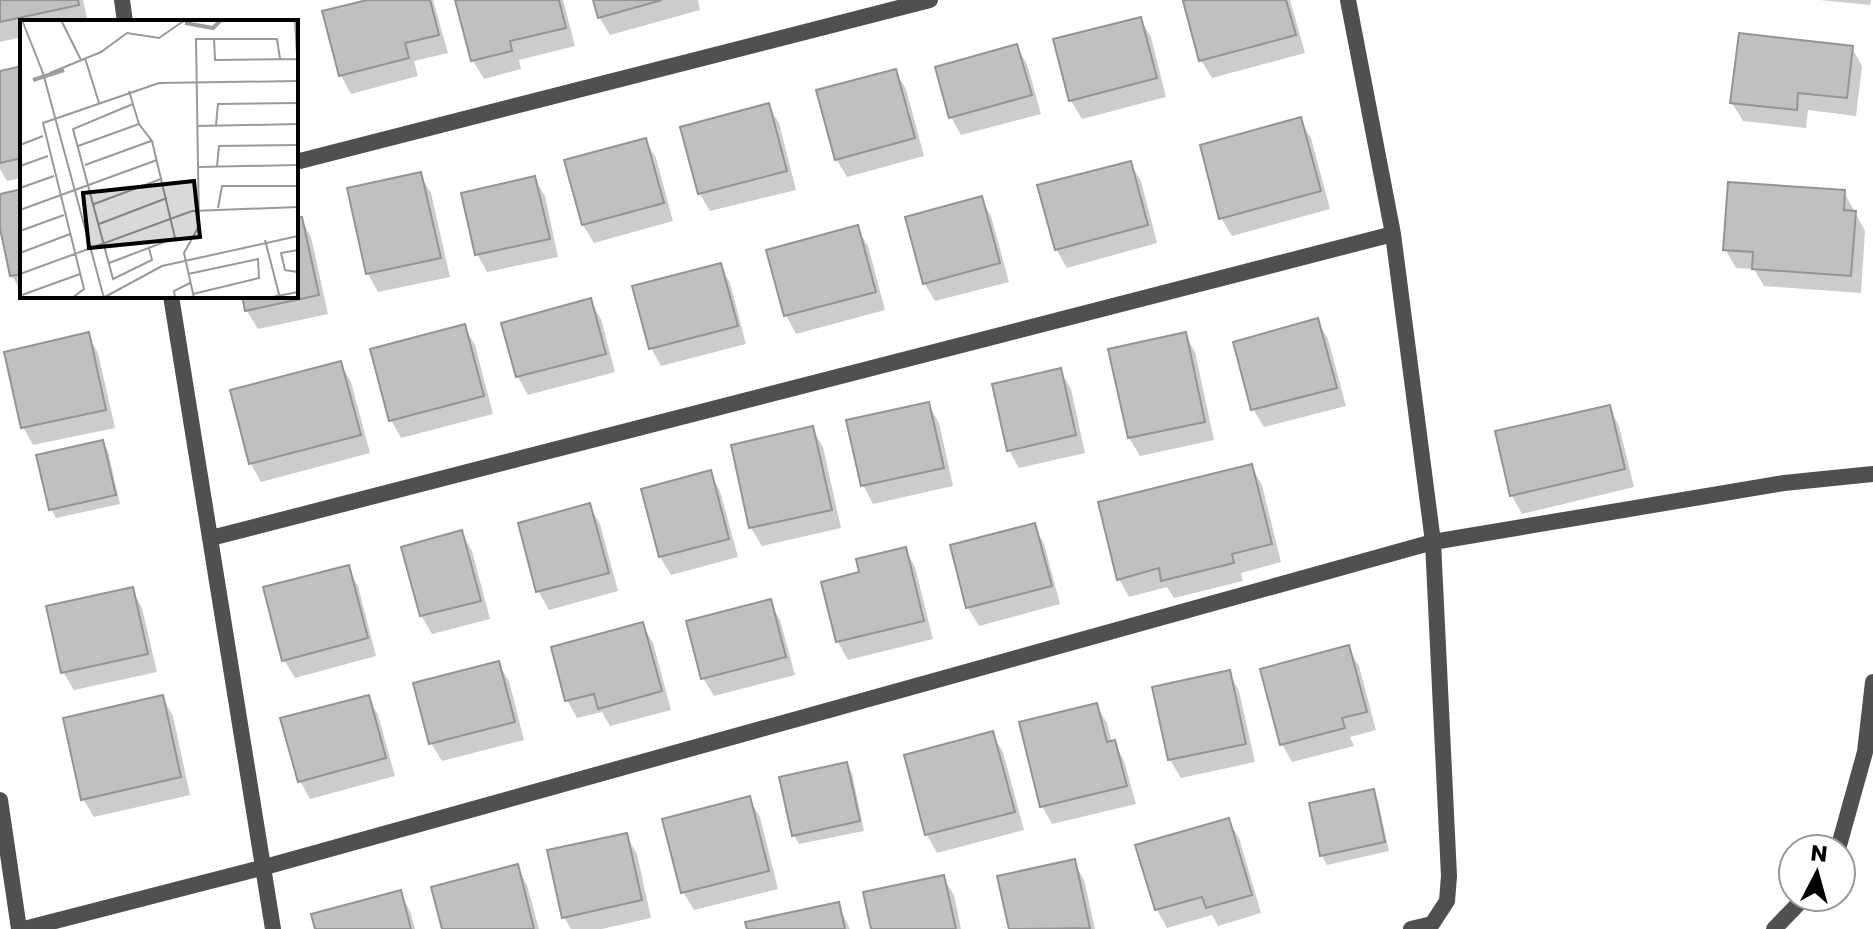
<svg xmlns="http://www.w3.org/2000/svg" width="1873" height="929" font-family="Poppins,sans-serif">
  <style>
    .shadow { fill: #0003 }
    .building { fill: #c0c0c0; stroke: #949494; stroke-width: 2 }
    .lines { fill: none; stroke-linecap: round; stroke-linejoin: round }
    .minor { stroke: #505050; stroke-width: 16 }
    .tertiary { stroke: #505050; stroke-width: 16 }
    .inset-river { fill: none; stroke: #9e9e9e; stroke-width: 4 }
    .inset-road { fill: none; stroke: #999; stroke-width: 2 }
    .view { fill: #000; fill-opacity: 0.15; stroke: #000; stroke-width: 4 }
    .inset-edge { fill: none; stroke: #000; stroke-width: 4 }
  </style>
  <rect width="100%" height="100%" fill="#fff"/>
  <!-- shadow -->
  <path class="shadow" d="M0 0H83L88 22H22V37L0 42Z
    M375 0H433L448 53 414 61 418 76 351 94 341 76 324 13Z
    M457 0H563L575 46 519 60 521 69 484 79 473 61Z
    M595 0H698L700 10 610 35 599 17Z
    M1196 0H1290L1305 53 1212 78 1201 60Z
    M1820 0H1871L1870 5Z
    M1140 19 1151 37 1166 97 1082 119 1071 101 1056 41Z
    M1016 46 1027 64 1041 114 961 135 951 117Z
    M1852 48 1862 66 1856 116 1808 110 1806 128 1743 121 1732 103Z
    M22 68V178L7 181 0 169V73Z
    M895 71 906 89 924 156 847 177 836 159Z
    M768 105 779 123 796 190 710 211 699 193Z
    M1300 120 1311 138 1330 209 1232 236 1221 218Z
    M645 140 656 158 673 221 594 243 583 225 566 162Z
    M1130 163 1141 181 1157 243 1067 268 1056 249Z
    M420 175 431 193 450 277 378 292 368 274 349 190Z
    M534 178 545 196 558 257 487 272 477 254Z
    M22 191V293L12 276 0 218V196Z
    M1844 192 1865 231 1861 293 1764 286 1754 269 1736 268 1725 249Z
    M981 198 991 216 1009 282 935 301 924 283Z
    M301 219 311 237 328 314 258 329 247 311 244 296H296V220Z
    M857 228 868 246 885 310 796 334 786 315Z
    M720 265 730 283 746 344 661 366 651 348Z
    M590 300 601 319 615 372 528 395 518 377Z
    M1317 321 1328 339 1346 406 1264 427 1253 409Z
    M464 327 475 345 493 414 401 438 391 420Z
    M1185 334 1195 352 1214 440 1140 456 1129 438 1110 351Z
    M88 335 98 353 115 428 33 445 23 427Z
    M340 363 351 382 370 453 261 482 251 464 232 391Z
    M1060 370 1071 389 1085 453 1019 468 1009 450Z
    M928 404 939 423 953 486 873 504 863 485Z
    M1609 407 1619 426 1634 487 1522 514 1512 496 1498 433Z
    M812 428 823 447 841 528 762 546 751 528 733 446Z
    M102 442 108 451 120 504 56 518 51 509Z
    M1251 466 1262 485 1281 562 1241 573 1243 581 1174 598 1167 587 1129 597 1119 579Z
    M710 473 720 491 738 557 671 575 660 557Z
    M589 506 600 524 618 591 549 610 538 591Z
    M1034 526 1044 544 1060 604 979 626 968 608 952 547Z
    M462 533 472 551 490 619 432 634 421 615Z
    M905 549 915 567 933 639 848 660 838 642 823 583 861 574Z
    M348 568 358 586 376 656 295 678 284 660Z
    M132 589 142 608 157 672 74 690 63 672Z
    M770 602 780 620 795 675 714 696 703 678Z
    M642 624 653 643 671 710 610 726 602 712 577 718 567 700Z
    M1348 648 1359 666 1376 730 1350 737 1354 746 1292 762 1282 744Z
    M498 663 509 681 524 740 442 761 431 743Z
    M1229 672 1239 691 1255 762 1181 778 1170 760Z
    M162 697 173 716 190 795 94 817 83 799Z
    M368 697 378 715 395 776 310 799 300 781Z
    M1096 705 1107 723 1112 743 1114 742 1124 761 1136 804 1052 824 1042 806Z
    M992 734 1003 752 1024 830 937 853 927 835 906 757Z
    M846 764 852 773 864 831 799 844 794 835Z
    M1373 791 1378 801 1389 851 1327 865 1322 855Z
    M749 799 760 817 778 889 694 910 683 892Z
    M1228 820 1239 838 1261 913 1218 926 1212 915 1167 928 1157 910 1138 846Z
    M626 835 637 854 651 918 602 929H571L564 917Z
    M1074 862 1084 880 1095 929H1011L999 878Z
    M517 866 527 885 539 929H444Z
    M943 877 954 895 961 929H873Z
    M400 893 410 911 415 929H317Z
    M838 904 850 929H749Z"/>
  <!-- building -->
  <path class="building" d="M0 0H78L79 5 0 22Z
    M367 0H430L439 35 405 43 409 58 339 76 322 11Z
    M455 0H559L566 28 510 41 512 51 471 61Z
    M593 0H662L598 18Z
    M1188 0H1286L1296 35 1199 61 1183 1Z
    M1141 17 1157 78 1069 101 1053 39Z
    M1739 33 1853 46 1847 98 1798 93 1797 110 1730 103Z
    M1017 44 1032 95 949 118 935 67Z
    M22 66V158L0 163V71Z
    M896 69 915 138 835 160 816 90Z
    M769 103 787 171 698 194 680 127Z
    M1301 117 1321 191 1219 219 1200 145Z
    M646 138 664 203 582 225 564 160Z
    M1131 161 1148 225 1055 250 1037 185Z
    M421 172 441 258 366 274 347 188Z
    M535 176 550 239 475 255 461 193Z
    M1728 182 1845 190 1844 210 1856 211 1851 276 1752 269 1753 252 1723 250Z
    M22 189V274L10 276 0 228V194Z
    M982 196 1000 263 923 284 905 217Z
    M302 217 319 295 245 311 242 296H296V218Z
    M858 225 876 292 784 316 766 250Z
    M721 263 738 326 649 349 632 286Z
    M591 298 606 354 516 377 501 323Z
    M1318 318 1337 388 1251 410 1233 342Z
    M465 324 484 396 389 421 370 349Z
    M89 332 106 410 21 428 4 352Z
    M1186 332 1205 422 1128 438 1108 349Z
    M341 361 361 435 249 464 230 390Z
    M1061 368 1076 435 1007 451 992 384Z
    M929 402 944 468 861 486 846 420Z
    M1610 405 1625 469 1510 496 1495 431Z
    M813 426 832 510 749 528 731 445Z
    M103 440 116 495 49 510 36 455Z
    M1252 464 1272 544 1232 554 1234 563 1161 581 1159 568 1117 580 1098 502Z
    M711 470 729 539 659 557 641 489Z
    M590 503 609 573 536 592 518 523Z
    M1035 523 1052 586 966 608 950 545Z
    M462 530 481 601 420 616 401 547Z
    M906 547 924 621 836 642 821 582 859 572 856 559Z
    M349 565 368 638 282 661 263 587Z
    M133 587 148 654 61 673 46 606Z
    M771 599 786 657 701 679 686 621Z
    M643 622 662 691 598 709 594 694 565 701 551 647Z
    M1349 645 1367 712 1342 718 1345 728 1280 745 1260 669Z
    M499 661 515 722 429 744 413 683Z
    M1230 670 1246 744 1168 760 1152 687Z
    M163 695 181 777 81 800 63 718Z
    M369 695 386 758 298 782 280 718Z
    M1097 703 1107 742 1115 740 1127 786 1040 807 1019 722Z
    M993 731 1015 812 925 835 904 755Z
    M847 762 860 821 792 836 779 777Z
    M1374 789 1385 842 1320 856 1309 803Z
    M750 796 769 871 681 893 662 819Z
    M1229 818 1252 895 1206 908 1202 897 1155 910 1135 845Z
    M627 833 642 900 562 918 547 850Z
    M1075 859 1090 928 1009 929 997 876Z
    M518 864 534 929H442L431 887Z
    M944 875 956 929H871L863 892Z
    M401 890 411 929H315L311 914Z
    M839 902 845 929H747L745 922Z"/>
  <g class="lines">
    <!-- minor -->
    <path class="minor" d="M122 0 125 22
      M1348 0 1393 234 1433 542 1449 876 1447 901 1432 924 1411 929
      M296 162 930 0
      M171 296 273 929
      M211 538 1393 234
      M1838 849 1865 752 1873 682
      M24 929 265 867 1433 542 1784 483 1873 474
      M1774 929 1805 897"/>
    <!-- tertiary -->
    <path class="tertiary" d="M0 800 19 929"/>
  </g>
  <!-- overview -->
  <g transform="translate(20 20)">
    <rect width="278" height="278" fill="#fff"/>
    <path class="inset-river" d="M165 3 193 8 201 0M13 60 44 50"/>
    <path class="inset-road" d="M2 0 23 53 84 278M41 0 61 40M275 0 278 53M194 19 195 40 278 39M65 38 79 83M30 53 81 32 107 13 139 18 165 0M113 84 53 109 93 259 132 240 129 228M196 105 198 84 278 83M178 106 278 104M0 125 23 116M58 126 119 104M65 145 131 121M0 146 28 136M197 146 199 126 278 125M178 147 278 145M0 168 34 156M74 184 141 159M198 188 202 166H278M0 190 137 140M79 204 147 178M0 211 44 195M245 220 260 278M278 230 261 233 265 250 278 252M0 233 50 214M89 243 155 218 132 121 119 104 109 71M0 254 172 191 278 187M168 254 238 239 239 258 173 274M2 275 60 254M52 278 64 269 23 103 139 63 278 61M83 278 142 246 278 216M155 278 154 271 170 263M174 278 164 233 179 206 176 19H257L260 39M247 278 278 272"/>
    <path class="view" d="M174 161 180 217 69 228 63 173Z"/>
    <rect width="278" height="278" class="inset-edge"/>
  </g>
  <!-- north arrow -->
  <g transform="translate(1817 873) rotate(6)"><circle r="38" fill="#ffffff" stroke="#999999" stroke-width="2"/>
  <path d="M0-6L14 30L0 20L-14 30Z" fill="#000000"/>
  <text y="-12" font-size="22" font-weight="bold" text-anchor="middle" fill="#000000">N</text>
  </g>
</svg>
